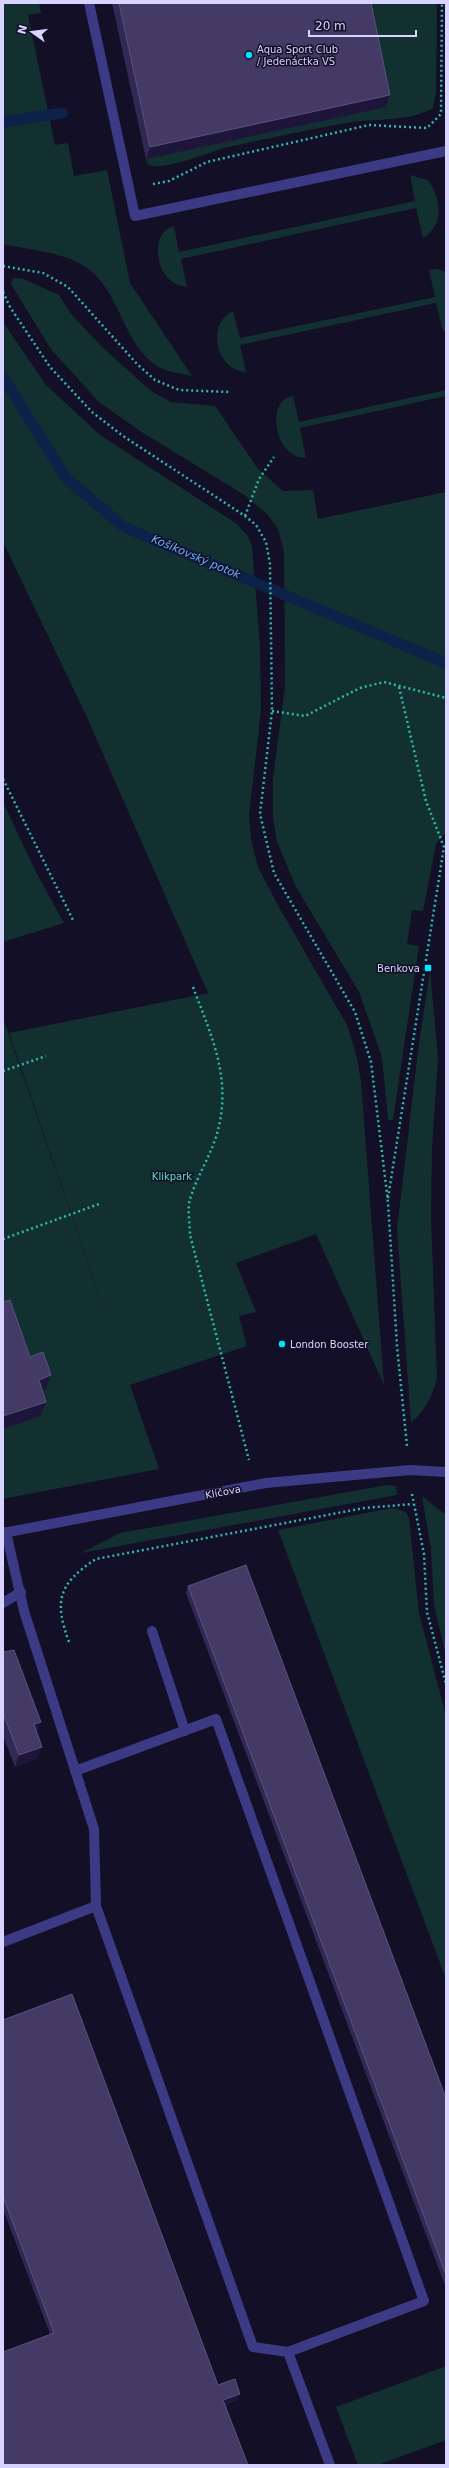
<svg xmlns="http://www.w3.org/2000/svg" width="449" height="2468" font-family="'DejaVu Sans',sans-serif">
  <style>
    .green { fill: #12302f }
    .lines { fill: none; stroke-linecap: round; stroke-linejoin: round }
    .stream { stroke: #0c2248; stroke-width: 11 }
    .path { stroke: #2fb8b0; stroke-width: 2.5; stroke-dasharray: 2 3; stroke-linecap: butt }
    .service { stroke: #3d3a85; stroke-width: 10 }
    .tertiary { stroke: #3d3a85; stroke-width: 10 }
    .wall { fill: #312854 }
    .shaded-wall { fill: #1d163a }
    .building { fill: #433a66; stroke: #5a527e }
    .poi-dot { fill: #00e5ff; stroke: #130f26; stroke-width: 1.5 }
    .labels { text-anchor: middle; dominant-baseline: central; stroke-width: 3; stroke-linejoin: round; paint-order: stroke }
    .poi-label { font-size: 10px; fill: #d9d4ff; stroke: #130f26; text-anchor: start }
    .park-label { font-size: 10px; fill: #5fe0c0; stroke: #130f26 }
    .street-label { font-size: 10px; fill: #d9d4ff; stroke: #130f26 }
    .water-label { font-size: 11px; font-style: italic; fill: #62b6ff; stroke: #130f26 }
  </style>
  <rect width="100%" height="100%" fill="#130f26"/>
  <!-- green -->
  <path class="green" d="M3 3H39L41 13 28 15 55 145 68 143 74 176 107 170 130 283 192 376C184 374 176 373 168 371 123 355 124 294 87 268 62 251 32 251 3 244Z
    M364 3H437L436 92 433 108C412 121 376 119 352 122 311 129 270 138 229 147 210 151 163 173 147 164L146 159 386 107Z
    M410 175 428 180C442 199 444 225 423 238L416 208 181 259 187 287C180 286 173 284 168 278 155 265 152 231 174 226L179 252 415 201Z
    M436 269 446 272V330L443 332 436 303 240 345 246 372C215 370 206 323 233 311L240 338 435 297 429 270Z
    M13 278 24 279 59 295 71 314 101 346 151 391 171 402 215 406 258 469 283 491 313 490 318 519 446 492V833L436 844 423 911 412 910 407 944 419 946 393 1120H388L382 1057 359 992 296 887 277 842 273 817V778L285 687 284 552 278 529 268 515 246 496 140 431 99 402 50 348 11 284Z
    M3 322 46 385 100 435 237 524 248 536 252 547 260 646 261 711 249 815 251 839 258 867 280 909 347 1025 356 1054 361 1081 384 1385 316 1234 236 1263 256 1312 239 1316 247 1346 130 1385 159 1469 3 1499V1429L24 1371 3 1315V1018L127 1375 9 1033 208 993 85 713 3 542Z
    M446 390V396L300 428 306 458C274 459 265 399 293 396L299 422Z
    M3 802 35 870 64 923 3 942Z
    M430 970 438 1057 432 1148 431 1218 437 1378C432 1397 426 1409 411 1423L397 1229 418 1051Z
    M387 1485 396 1486 397 1495 81 1553 120 1533Z
    M422 1496 446 1515V1656L434 1605 431 1549Z
    M392 1508 406 1512 409 1518 419 1613 446 1716V1979L278 1530Z
    M446 2366V2440L378 2465H358L336 2407Z"/>
  <g class="lines">
    <!-- stream -->
    <path class="stream" d="M3 122 62 113
      M3 377 66 478 124 527 446 663"/>
    <!-- path -->
    <path class="path" d="M153 184 169 181 207 162 369 125 427 128 441 114 442 3
      M3 266 43 273 68 287 137 364 155 380 179 390 230 392
      M3 292 10 307 50 367 92 412 123 436 245 516 256 525 266 542 270 564 272 711 260 814 274 873 355 1012 371 1062 388 1202 397 1346 407 1446
      M245 516 259 479 274 457
      M272 711 305 716 360 688 384 682 446 698
      M3 779 73 920
      M193 987C213 1040 234 1083 215 1140 208 1160 196 1179 190 1199 187 1209 190 1224 190 1235L249 1460
      M3 1071 46 1056
      M388 1198 444 847 426 801 399 687
      M3 1239 99 1204
      M412 1494 424 1554 427 1612 446 1684
      M69 1642C54 1601 58 1584 96 1559L364 1508 413 1504"/>
    <!-- service -->
    <path class="service" d="M89 3 135 216 446 151
      M6 1532 24 1611 94 1829 96 1906
      M3 1603 21 1592
      M152 1631 185 1731
      M75 1771 216 1719 424 2301 288 2352
      M3 1942 96 1906 253 2347 288 2352 330 2465"/>
    <!-- tertiary -->
    <path class="tertiary" d="M3 1533 266 1483 410 1470 446 1472"/>
  </g>
  <!-- wall -->
  <path class="wall" d="M112 3H371L390 95 386 107 146 159Z
    M188 1586 446 2098V2288L186 1593Z
    M3 1652 37 1732 38 1758 15 1767 3 1736Z
    M3 2020 218 2385 238 2400 225 2405 50 2334 3 2209Z"/>
  <!-- shaded-wall -->
  <path class="shaded-wall" d="M390 95 386 107 146 159 150 147Z
    M51 1375 46 1390 33 1394 39 1380Z
    M46 1402 41 1416 3 1429V1416Z
    M41 1722 36 1733 34 1724Z
    M42 1747 38 1758 15 1767 19 1755Z
    M240 2394 238 2400 221 2406 223 2400Z"/>
  <!-- building -->
  <path class="building" d="M119 3H371L390 95 150 147Z
    M10 1300 30 1357 43 1352 51 1375 39 1380 46 1402 3 1416V1302Z
    M246 1565 446 2098V2275L188 1586Z
    M14 1650 41 1722 34 1724 42 1747 19 1755 3 1713V1652Z
    M72 1994 218 2385 235 2379 240 2394 223 2400 248 2465H3V2352L54 2333 3 2196V2020Z"/>
  <!-- markers -->
  <g class="poi-dot">
    <circle cx="249" cy="55" r="4"/>
    <rect x="424" y="964" width="8" height="8" rx="2"/>
    <circle cx="282" cy="1344" r="4"/>
  </g>
  <g class="labels">
    <!-- poi labels -->
    <g class="poi-label">
      <text x="257" y="49">Aqua Sport Club<tspan x="257" dy="12">/ Jedenáctka VS</tspan></text>
      <text x="420" y="968" text-anchor="end">Benkova</text>
      <text x="290" y="1344">London Booster</text>
    </g>
    <!-- park labels -->
    <g class="park-label">
      <text x="172" y="1176">Klikpark</text>
    </g>
    <!-- street labels -->
    <g class="street-label">
      <text transform="translate(223 1492) rotate(-11)">Klíčova</text>
    </g>
    <!-- water labels -->
    <g class="water-label">
      <text transform="translate(196 557) rotate(23)">Košíkovský potok</text>
    </g>
  </g>
  <!-- border -->
  <rect width="449" height="2468" fill="none" stroke="#d9d4ff" stroke-width="8"/>
  <!-- north arrow -->
  <g transform="translate(32 32) rotate(284)" stroke="#130f26" stroke-width="3" paint-order="stroke">
  <path d="M0-3L7 15L0 10L-7 15Z" fill="#d9d4ff"/>
  <text y="-6" font-size="11" font-weight="bold" text-anchor="middle" fill="#d9d4ff">N</text>
  </g>
  <!-- scale -->
  <path d="M309 30v6h107v-6" fill="none" stroke="#d9d4ff" stroke-width="2"/>
  <text x="315" y="30" font-size="12" fill="#d9d4ff" stroke="#130f26" stroke-width="3" paint-order="stroke">20 m</text>
</svg>
